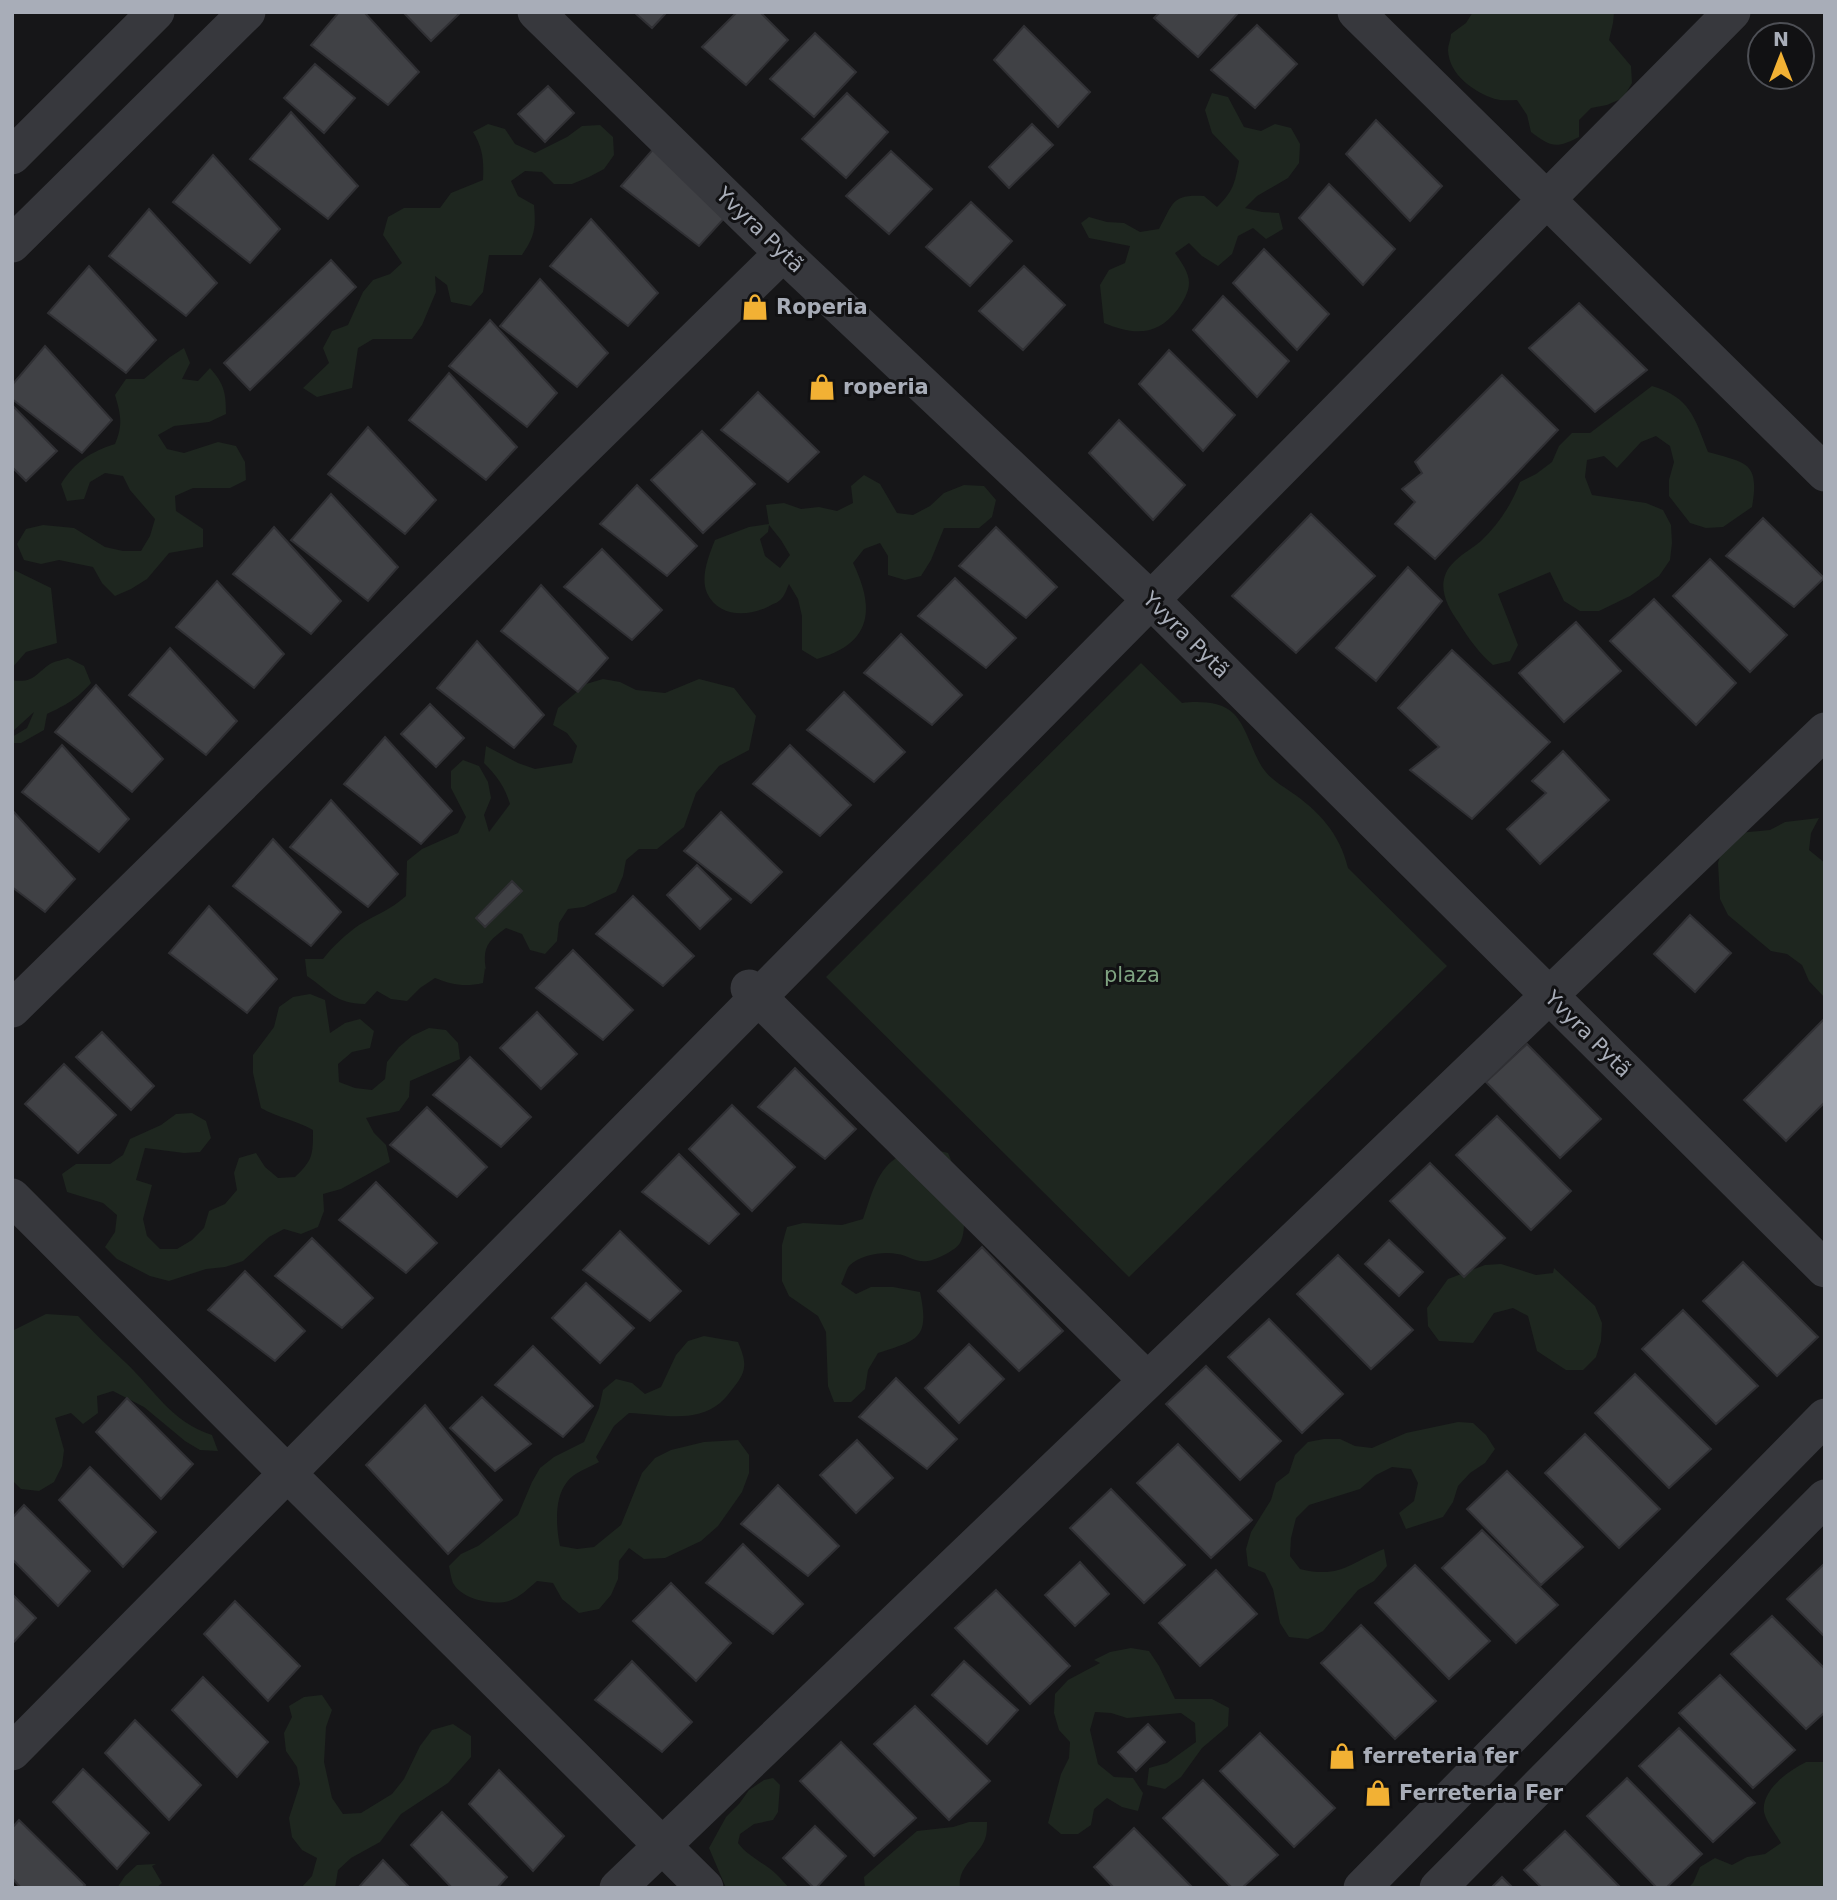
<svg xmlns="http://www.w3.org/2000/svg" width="1837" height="1900" font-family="'DejaVu Sans',sans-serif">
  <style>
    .green { fill: #1e261f; fill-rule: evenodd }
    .building { fill: #404145; stroke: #303034; stroke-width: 2 }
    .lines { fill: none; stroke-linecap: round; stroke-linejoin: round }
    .street { stroke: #37383d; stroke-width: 37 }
    .labels { text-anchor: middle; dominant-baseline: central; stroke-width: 6; stroke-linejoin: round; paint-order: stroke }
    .street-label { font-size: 21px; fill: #a8adb8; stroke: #111113 }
    .poi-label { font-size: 21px; font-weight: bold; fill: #a8adb8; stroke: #111113; text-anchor: start }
    .park-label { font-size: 21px; fill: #7fa381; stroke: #111113 }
  </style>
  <rect width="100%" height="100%" fill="#161618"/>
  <!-- green -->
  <path class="green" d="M1473 12H1614L1613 23 1609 40 1631 66 1632 83 1623 98 1607 105 1591 108 1579 120V137C1556 149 1551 147 1531 132L1527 115 1517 100C1510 100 1502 101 1495 99 1474 92 1449 75 1448 50 1448 45 1451 39 1451 34L1466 23Z
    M1212 93 1228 97 1244 127 1261 131 1275 124 1291 128 1300 144 1299 163 1288 178 1257 196 1245 208 1262 212 1279 213 1283 229 1266 239 1253 228 1238 236 1232 254 1218 266 1202 256 1189 243 1175 253C1181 262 1189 272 1189 283 1189 292 1183 302 1178 309 1157 337 1133 335 1104 323L1100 285 1109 270 1125 263 1130 246 1089 238 1081 223 1089 217 1107 222 1124 223 1140 232 1159 229C1173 204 1171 194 1204 196L1217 207C1233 192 1235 183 1239 161L1212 133 1205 110Z
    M488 124 505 129 515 144 535 153 567 137 582 126 600 125 613 137 614 155 604 169 589 177 572 184H554L542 172 525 171 511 181 518 196 534 205C536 228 535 236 522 255H489L483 292 471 306 451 302 447 285 435 276 436 292 422 325 412 339H373L358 348 352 388 317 397 303 388 329 363 323 348 332 331 348 325 363 292 373 280 390 274 402 263 383 235 388 217 404 208H440L451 193 483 180C484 161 483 148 473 132Z
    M184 348 190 363 182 379 198 381 210 368C224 384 226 392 226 414L209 422 174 426 158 435 167 449 184 453 218 442 236 446 245 462 246 480 230 488H193L175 496 176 511 203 529V547L169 553 147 579 131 589 115 596 102 583 93 567 59 560 41 564 24 560 17 544 26 529 43 525 74 528 105 547 123 551H141L150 536 155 519 130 490 123 476 105 473 90 482 84 499 67 501 61 484C75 462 90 452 115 444 123 425 121 415 115 395L126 379H144L170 357Z
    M1652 386C1691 398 1694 417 1708 452 1746 463 1760 461 1752 507L1723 527 1706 528 1690 523 1669 496V480L1674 462 1670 446 1656 436 1641 442 1617 468 1604 456 1587 460 1585 477 1592 495 1646 503 1663 510 1671 525 1672 543 1670 560 1659 576 1630 596 1599 611H1580L1564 601 1550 572 1498 594 1518 645 1510 661 1493 665C1479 653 1469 639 1459 623 1445 604 1434 580 1455 561 1463 553 1473 548 1481 541 1498 525 1512 504 1520 482L1536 474 1552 462 1559 446 1572 433H1590Z
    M864 475 880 484 897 513 913 515 930 506 944 493 964 485 984 486 996 500 992 517 979 528H944L931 560 921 576 905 580 888 575V556L880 543 864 549 853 563C876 610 871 644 817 659L802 650V616L798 599 789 584C787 588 785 595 782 598 781 600 775 604 773 604 752 617 719 619 707 593 700 577 709 555 715 540L749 527 769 524 766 505 784 503 801 509 819 507 837 511 853 503 851 486ZM769 525 781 540 790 555 780 568 765 556 760 539 768 532Z
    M12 569 51 588 57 643 26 652 12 668Z
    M68 658 84 666 91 683C77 699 66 705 47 714L44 730 21 743H12V737L27 728 34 712 12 732V680C34 684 36 673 50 664 55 661 63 660 68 658Z
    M1141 663 1182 703C1198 701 1222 701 1234 714 1247 727 1254 758 1265 771 1272 780 1281 785 1291 792 1319 811 1340 834 1348 868L1447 966 1129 1277 826 977Z
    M603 679 620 682 636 690 665 693 699 679 734 688 756 716 749 750 719 766 696 793 684 827 657 849H639L626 860 623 876 616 892 584 907 568 909 559 923 557 941 545 954 530 950 522 934 506 928C488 941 482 947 486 970L485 968 483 983C465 987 452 985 435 978L420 988 407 1001 391 999 377 991 365 1004C334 1003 331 992 307 976L305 959H323C333 946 345 935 359 925 377 914 390 910 406 896L407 861 422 849 458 833 466 817 451 788V771L463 760 479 766 488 782 491 798 484 815 489 832 510 804C505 787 497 776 484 763L486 746 518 763 535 769 572 763 577 746 567 733 553 725 558 708 586 684Z
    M1819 818 1811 833 1809 850 1825 863V998L1809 981 1802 965 1787 954 1771 951 1728 915 1720 899 1718 863 1723 846 1738 833 1770 830 1785 822Z
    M310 994 325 1000 330 1033 345 1023 360 1019 374 1031 370 1048 352 1052 338 1064 339 1082 355 1088 372 1090 385 1079 387 1062 399 1047 412 1036 429 1028 446 1030 458 1043 460 1059 410 1081 409 1097 399 1111 366 1118 374 1133 386 1145 390 1162 341 1189 323 1194 324 1211 318 1227 301 1234 284 1229 269 1237 243 1261 225 1267 206 1269 169 1281 150 1276 117 1259 105 1247 115 1232 117 1215 103 1203 67 1192 62 1174 76 1164H110L123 1155 130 1139 161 1125 176 1114 192 1113 206 1121 211 1138 200 1152 184 1153 145 1148 136 1180 152 1185 143 1219 147 1236 160 1249H177L192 1240 204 1228 209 1211 225 1204 237 1190 234 1173 239 1158 256 1153 265 1167 278 1178 295 1177C313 1160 313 1155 313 1130 295 1120 279 1118 261 1108L253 1073V1055L274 1027 279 1007 293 997Z
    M928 1148 948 1153C957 1172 971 1224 960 1243 956 1250 936 1260 928 1261 915 1263 908 1255 897 1254 883 1251 861 1255 850 1265 846 1269 844 1279 841 1284L856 1294 871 1287H893L920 1292C930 1339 918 1340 878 1353L868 1370 865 1389 851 1402H834L828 1386 826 1332 818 1316 789 1296 782 1281V1245L787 1227 803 1223 842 1225 863 1219C871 1197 877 1167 900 1156 908 1152 919 1151 928 1148Z
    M1501 1264 1536 1275 1553 1273 1554 1268 1595 1306 1602 1323 1601 1341 1596 1357 1583 1370H1566L1537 1351 1528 1316 1513 1308 1494 1313 1473 1343 1439 1341 1428 1326 1427 1308 1448 1279 1485 1265Z
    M46 1314 78 1316C93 1332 109 1347 125 1362 155 1390 171 1422 212 1435L218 1451 200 1450 185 1441 144 1407 113 1391 97 1396 98 1413 83 1424 71 1413 55 1418 64 1450 62 1466 54 1482 39 1491 21 1489 12 1480V1331Z
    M704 1336 738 1342C746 1361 748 1370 734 1387 730 1392 725 1399 720 1403 695 1424 659 1414 629 1413L614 1426 596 1457 599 1462C590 1467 573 1473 567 1482 554 1498 556 1527 560 1546L577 1549 594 1547 621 1525 642 1473 655 1458 671 1450 704 1442 738 1440 749 1455V1473L742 1492 718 1526 701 1541 665 1558 644 1559 629 1548 619 1561 618 1579 611 1595 599 1609 579 1613 562 1599 553 1583 537 1581C529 1588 520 1597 509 1601 493 1606 461 1599 453 1583 451 1578 450 1571 449 1566L461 1554 478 1546 518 1515 532 1482 540 1468 554 1457 584 1442 599 1408 603 1390 616 1379 632 1383 645 1394 661 1387 676 1355 688 1341Z
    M1458 1422 1473 1423 1486 1435 1495 1449 1485 1463 1470 1473 1458 1486 1453 1502 1443 1517 1406 1529 1399 1513 1414 1501 1418 1483 1411 1469 1392 1467 1376 1475 1360 1489 1309 1505 1296 1518 1291 1538 1290 1556 1300 1569C1341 1579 1349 1563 1384 1549L1387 1566 1374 1581 1358 1590 1323 1631 1308 1639 1289 1637 1280 1623 1273 1589 1265 1573 1248 1566 1246 1549 1251 1532 1271 1500 1276 1483 1289 1473 1295 1455 1308 1442 1324 1439H1340L1355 1446 1372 1448 1406 1433Z
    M1131 1648 1149 1651 1159 1666 1175 1699H1212L1229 1708 1228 1726 1202 1748 1181 1777 1165 1789 1147 1785 1149 1768 1167 1763 1196 1742 1195 1723 1181 1713 1127 1718 1111 1713 1095 1712 1090 1730 1098 1764 1114 1777 1133 1778 1143 1793 1138 1811 1122 1807 1107 1798 1094 1809 1091 1825 1078 1834H1061L1048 1823 1061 1774 1069 1758 1070 1742 1059 1730 1054 1713 1055 1694 1068 1680 1100 1663 1094 1660 1110 1652Z
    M322 1695 332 1710 326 1727 324 1762 332 1798 343 1814 361 1813 392 1794 404 1779 420 1746 432 1730 453 1724 471 1736V1757L448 1783 401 1814 380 1842 351 1858 338 1870 335 1888H301L312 1876 317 1858 302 1850 292 1837 289 1818 300 1784 297 1767 286 1751 284 1733 292 1717 289 1706 304 1697Z
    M1806 1762H1825V1888H1688L1693 1883 1700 1867 1715 1858 1732 1865 1747 1857 1765 1854 1781 1843C1776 1834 1766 1822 1764 1812 1761 1790 1788 1771 1806 1762Z
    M773 1778 780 1785 778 1812 773 1820 754 1824 740 1834 738 1843C746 1854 758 1860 769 1868 776 1873 783 1881 789 1888H726L709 1848 726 1817 739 1804 749 1790 764 1780Z
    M969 1822H987C987 1827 987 1834 985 1839 979 1856 957 1866 960 1888H865L864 1877 917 1831 953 1827Z
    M156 1864 152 1866 162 1883 156 1888H117L125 1876 137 1865Z"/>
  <!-- building -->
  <path class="building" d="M339 12H364L419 72 388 105 311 45Z
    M403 12H461L431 41Z
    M634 12H667L652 28Z
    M737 12H760L788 40 746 85 702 47Z
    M1160 12H1239L1198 57 1154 18Z
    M1257 25 1297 64 1255 108 1211 70Z
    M1024 26 1090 92 1058 127 994 60Z
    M815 33 856 72 814 117 770 79Z
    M315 64 355 98 324 133 284 98Z
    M548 86 574 113 545 142 518 114Z
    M847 93 888 132 846 178 802 139Z
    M291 112 358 186 328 219 250 159Z
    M1376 120 1442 186 1410 221 1346 154Z
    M1032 124 1053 145 1009 188 989 167Z
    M662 139 729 213 699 246 621 186Z
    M891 151 932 189 889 234 846 196Z
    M213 155 280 229 250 263 173 202Z
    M1329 184 1395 249 1363 285 1299 218Z
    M971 202 1012 241 970 286 926 247Z
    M149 209 217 283 186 316 109 256Z
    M591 219 658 293 628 326 550 266Z
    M1264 249 1329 314 1297 350 1233 283Z
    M331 260 356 287 250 390 224 363Z
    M89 266 156 340 126 373 48 313Z
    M1024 266 1065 305 1023 350 979 311Z
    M540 279 608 353 577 387 500 326Z
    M1223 296 1289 361 1257 397 1193 330Z
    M1579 303 1647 370 1595 412 1529 348Z
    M490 320 557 393 527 427 449 366Z
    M45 346 112 420 82 453 12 399V385Z
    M1169 350 1235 415 1203 451 1139 384Z
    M449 373 517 447 486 480 409 420Z
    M1502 375 1558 430 1435 559 1395 524 1415 502 1402 489 1422 473 1415 462Z
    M758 392 819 452 788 482 721 430Z
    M12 405 57 451 26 481 12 467Z
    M1119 420 1185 485 1153 520 1089 453Z
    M368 427 436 500 405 534 328 474Z
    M702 431 755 484 703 533 651 480Z
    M637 485 697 546 667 576 600 524Z
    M331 494 398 567 368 601 291 540Z
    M1311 514 1375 576 1296 653 1232 596Z
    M1763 518 1824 578 1794 607 1726 556Z
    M274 527 341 601 311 634 233 574Z
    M996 527 1057 587 1026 618 959 566Z
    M602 549 662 610 632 640 564 587Z
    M1710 559 1787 635 1750 672 1673 596Z
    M1408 567 1442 601 1376 681 1336 648Z
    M955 578 1016 638 986 668 918 616Z
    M217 581 284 654 254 688 176 627Z
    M541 585 608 658 578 692 501 631Z
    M1654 599 1736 683 1696 725 1610 641Z
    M1576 622 1621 671 1564 722 1519 673Z
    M901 634 962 695 932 725 864 673Z
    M477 641 544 715 514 748 437 688Z
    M170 648 237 721 206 755 129 695Z
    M1452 650 1550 742 1472 819 1410 770 1439 747 1398 708Z
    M96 685 163 759 132 792 55 732Z
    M844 692 905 752 874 782 807 730Z
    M430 704 464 738 436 767 401 734Z
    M385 737 452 811 421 844 344 784Z
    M62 745 129 819 99 852 22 792Z
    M790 745 851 805 820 836 753 784Z
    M1563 751 1609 800 1540 864 1507 829 1546 793 1532 781Z
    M331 800 398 874 368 907 290 847Z
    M12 810 75 879 45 912 12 887Z
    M721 812 782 872 751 903 684 851Z
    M273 839 341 912 311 946 233 886Z
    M697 865 731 899 700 929 667 895Z
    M512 881 522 891 485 927 476 918Z
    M633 896 694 956 663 986 596 934Z
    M209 906 277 979 247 1013 169 953Z
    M1690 915 1731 953 1695 992 1654 954Z
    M573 950 633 1010 603 1040 536 988Z
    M537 1012 577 1054 541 1089 500 1048Z
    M1825 1018V1102L1786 1141 1744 1100Z
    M102 1032 154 1086 131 1110 76 1057Z
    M1527 1044 1601 1119 1560 1158 1486 1082Z
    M470 1057 531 1117 501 1147 433 1095Z
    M64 1064 116 1115 78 1153 25 1104Z
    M795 1068 856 1129 825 1159 758 1107Z
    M732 1105 795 1167 752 1211 689 1149Z
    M427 1107 487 1167 457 1197 390 1145Z
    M1497 1116 1571 1191 1531 1230 1456 1155Z
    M679 1154 739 1214 709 1244 642 1192Z
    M1430 1163 1505 1238 1464 1277 1390 1201Z
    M376 1182 437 1243 406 1273 339 1220Z
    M620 1231 681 1291 650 1321 583 1270Z
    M312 1238 373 1298 342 1328 275 1276Z
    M1389 1240 1423 1272 1399 1296 1365 1264Z
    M982 1247 1063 1331 1019 1371 938 1291Z
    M1338 1255 1413 1330 1371 1369 1297 1294Z
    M1743 1262 1818 1337 1777 1376 1703 1301Z
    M245 1271 305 1331 275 1361 208 1310Z
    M586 1283 634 1328 600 1363 552 1318Z
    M1683 1310 1758 1386 1716 1424 1642 1349Z
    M1269 1319 1343 1394 1302 1433 1228 1357Z
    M969 1344 1004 1379 959 1423 925 1388Z
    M533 1346 593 1406 563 1437 495 1385Z
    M1206 1366 1281 1441 1240 1480 1166 1404Z
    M1635 1374 1711 1449 1669 1488 1595 1413Z
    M896 1378 957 1439 927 1469 859 1417Z
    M482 1397 531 1444 495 1471 450 1428Z
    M127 1398 193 1464 161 1499 96 1432Z
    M425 1405 502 1500 448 1554 366 1465Z
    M1585 1434 1660 1509 1619 1548 1545 1473Z
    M857 1440 893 1478 856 1513 820 1475Z
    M1178 1444 1252 1520 1211 1558 1137 1483Z
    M90 1467 156 1532 123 1567 59 1500Z
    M1507 1471 1583 1547 1541 1585 1467 1509Z
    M778 1485 839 1546 808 1576 741 1524Z
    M1111 1489 1185 1565 1144 1603 1070 1528Z
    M24 1505 90 1571 58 1606 12 1559V1518Z
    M1482 1530 1558 1605 1516 1643 1442 1568Z
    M743 1544 803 1604 773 1634 706 1583Z
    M1080 1562 1109 1594 1075 1626 1045 1595Z
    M1825 1563V1637L1787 1599Z
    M1415 1565 1490 1641 1449 1679 1375 1603Z
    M1216 1570 1257 1614 1200 1666 1159 1623Z
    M671 1583 731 1643 696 1681 633 1621Z
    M996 1590 1070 1666 1030 1704 955 1628Z
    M12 1594 36 1618 12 1644Z
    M235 1601 300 1666 268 1701 204 1634Z
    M1772 1616 1825 1669V1712L1806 1729 1731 1654Z
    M1361 1625 1436 1701 1395 1739 1321 1663Z
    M632 1661 692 1722 662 1752 595 1700Z
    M964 1661 1018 1710 987 1744 932 1695Z
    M1720 1675 1795 1750 1753 1788 1679 1713Z
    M203 1677 268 1742 237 1777 172 1710Z
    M915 1706 990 1781 949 1820 874 1744Z
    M135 1720 201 1785 169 1820 105 1753Z
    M1148 1724 1165 1742 1136 1771 1118 1752Z
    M1679 1728 1755 1803 1713 1842 1639 1766Z
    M1260 1733 1335 1808 1294 1847 1220 1771Z
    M841 1742 916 1818 874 1856 800 1781Z
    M83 1769 149 1833 117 1869 53 1802Z
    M499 1770 564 1836 533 1871 469 1804Z
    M1627 1778 1702 1854 1666 1888H1657L1587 1816Z
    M1203 1780 1278 1855 1242 1888H1232L1163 1818Z
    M442 1812 507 1877 497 1888H452L411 1845Z
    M19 1820 85 1885 82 1888H21L12 1878V1828Z
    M815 1826 846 1856 816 1888H814L783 1858Z
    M1134 1828 1193 1888H1114L1094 1867Z
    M1565 1831 1621 1888H1542L1524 1870Z
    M383 1860 410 1888H358Z
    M1502 1877 1513 1888H1491Z"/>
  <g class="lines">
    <!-- street -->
    <path class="street" d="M536 12 783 253 1151 600 1825 1269
      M1356 12 1825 473
      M12 156 156 12
      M12 244 247 12
      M749 988 1147 1380
      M12 1009 783 253
      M12 1197 287 1473 705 1888
      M12 1752 1732 12
      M618 1888 1825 731
      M1362 1888 1825 1417
      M1438 1888 1825 1498"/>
  </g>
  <!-- icons -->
  <defs>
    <symbol id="shop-bare" viewBox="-9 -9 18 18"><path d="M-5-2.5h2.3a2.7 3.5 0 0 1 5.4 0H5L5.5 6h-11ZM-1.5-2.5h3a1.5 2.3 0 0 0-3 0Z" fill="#f2b134" stroke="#111113" stroke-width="2.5" paint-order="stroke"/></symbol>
  </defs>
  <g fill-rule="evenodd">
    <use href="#shop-bare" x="736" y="288" width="38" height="38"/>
    <use href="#shop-bare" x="803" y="368" width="38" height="38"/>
    <use href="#shop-bare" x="1323" y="1737" width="38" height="38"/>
    <use href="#shop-bare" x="1359" y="1774" width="38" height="38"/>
  </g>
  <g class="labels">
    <!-- street labels -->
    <g class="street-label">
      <text transform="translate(760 230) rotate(44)">Yvyra Pytã</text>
      <text transform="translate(1186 635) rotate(45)">Yvyra Pytã</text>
      <text transform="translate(1588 1034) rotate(45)">Yvyra Pytã</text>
    </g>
    <!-- poi labels -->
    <g class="poi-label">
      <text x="776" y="307">Roperia</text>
      <text x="843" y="387">roperia</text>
      <text x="1363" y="1756">ferreteria fer</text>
      <text x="1399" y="1793">Ferreteria Fer</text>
    </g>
    <!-- park labels -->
    <g class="park-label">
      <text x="1132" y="975">plaza</text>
    </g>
  </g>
  <!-- border -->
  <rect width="1837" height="1900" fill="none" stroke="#a8adb8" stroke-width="28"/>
  <!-- north arrow -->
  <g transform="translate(1781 56)"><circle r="33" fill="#111113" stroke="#4d4f55" stroke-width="2"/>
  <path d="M0-5L12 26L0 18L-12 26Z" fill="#f2b134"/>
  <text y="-10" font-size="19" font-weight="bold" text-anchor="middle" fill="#a8adb8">N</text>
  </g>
</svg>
